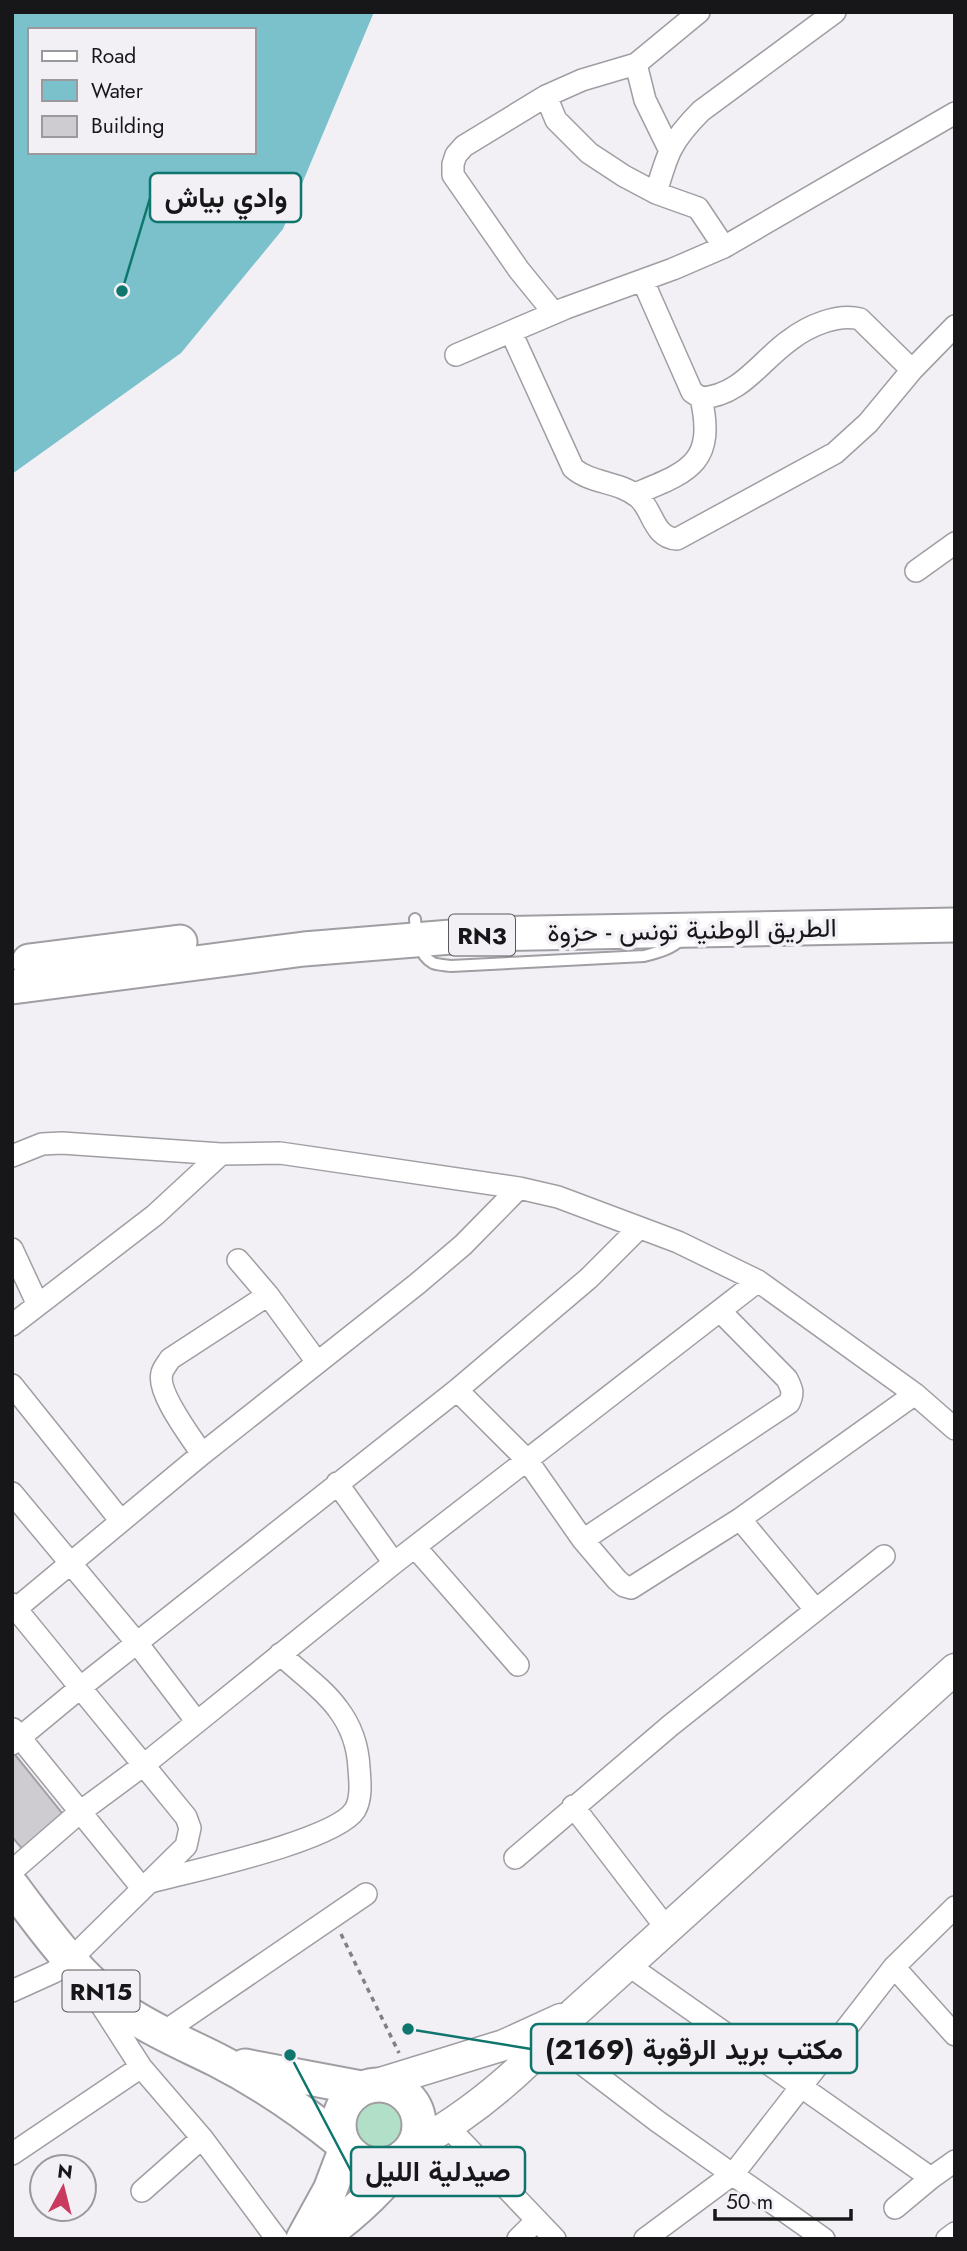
<svg xmlns="http://www.w3.org/2000/svg" width="967" height="2251" font-family="Jost,Vazirmatn,sans-serif">
  <style>
    .green { fill: #b1dfc7 }
    .water { fill: #7ac1cc; fill-rule: evenodd }
    .building { fill: #ceccd1; stroke: #a3a1a6; stroke-width: 2 }
    .lines { fill: none; stroke-linecap: round; stroke-linejoin: round }
    .lane-casing { stroke: #a09ea3; stroke-width: 14 }
    .street-casing { stroke: #a09ea3; stroke-width: 24 }
    .secondary-casing { stroke: #a09ea3; stroke-width: 33 }
    .primary-casing { stroke: #a09ea3; stroke-width: 37 }
    .path { stroke: #828084; stroke-width: 3.5; stroke-dasharray: 5 5; stroke-linecap: butt }
    .lane { stroke: #fff; stroke-width: 10 }
    .street { stroke: #fff; stroke-width: 21 }
    .secondary { stroke: #fff; stroke-width: 30 }
    .primary { stroke: #fff; stroke-width: 33 }
    .labels { text-anchor: middle; dominant-baseline: central; stroke-width: 7; stroke-linejoin: round; paint-order: stroke }
    .shield { fill: #f2eff5; stroke: #59585b; stroke-width: 2 }
    .shield-label { font-size: 24px; font-weight: bold; fill: #171719 }
    .street-label { font-size: 26px; fill: #171719; stroke: #f2eff5 }
    .leader { fill: none; stroke: #0f766e; stroke-width: 2.5 }
    .callout-dot { fill: #0f766e; stroke: #f2eff5; stroke-width: 2.5 }
    .callout { fill: #f2eff5; stroke: #0f766e; stroke-width: 2.5 }
    .callout-label { font-size: 28px; text-anchor: middle; font-weight: bold; fill: #171719 }
  </style>
  <rect width="100%" height="100%" fill="#f2eff5"/>
  <!-- green -->
  <path class="green" d="M396 2089C444 2125 371 2177 350 2129 345 2118 348 2108 353 2098Z"/>
  <!-- water -->
  <path class="water" d="M12 12H374L283 229 181 353 12 474ZM30 30H254V152H30Z"/>
  <!-- building -->
  <path class="building" d="M12 1751 67 1819 24 1851 12 1837Z"/>
  <g class="lines">
    <defs>
      <path id="lane" d="M415 919C416 934 418 955 433 963 437 965 446 965 451 966L644 956C660 952 671 949 683 938"/>
      <path id="street" d="M546 96 556 120 589 153 624 176 656 193 698 208 724 247
        M669 149 645 100 636 64 699 12
        M656 193C667 154 671 141 701 111L835 12
        M643 281 692 392 701 398C741 396 761 360 790 340 808 326 838 313 860 319L912 370
        M554 313 519 270 453 175V164L456 155 464 146 546 96 582 80 636 64
        M511 332 573 468C591 484 619 481 638 497 653 509 653 538 677 539L835 453 868 423 912 370 955 326
        M456 355 566 308 673 269 724 247 955 113
        M635 494C688 472 716 464 701 398
        M916 571 955 543
        M12 1156 42 1144 62 1143 221 1154 280 1153 519 1188 558 1197 678 1242 758 1281 915 1394 955 1429
        M12 1249 38 1305
        M238 1260 268 1295 317 1362
        M12 1325 155 1215 221 1154
        M12 1385 121 1521
        M457 1390 527 1460 583 1540 617 1580 624 1586 631 1588 740 1519 915 1394
        M202 1454C191 1437 156 1392 162 1373 163 1368 168 1363 170 1359L268 1295
        M337 1483 394 1563
        M12 1493 137 1643 197 1722
        M740 1519 815 1609
        M583 1540 789 1403C794 1393 792 1389 787 1379L721 1312
        M415 1547 518 1665
        M12 1604 186 1817 190 1828 186 1846 70 1960 54 1972 12 1991
        M12 1612 202 1454 417 1284 463 1245 519 1188
        M13 1729 142 1888
        M12 1744 81 1687 457 1390 589 1278 639 1228
        M573 1806 667 1929
        M515 1858 671 1725 884 1556
        M12 1871 80 1812 145 1764 394 1563 758 1281
        M151 1882C191 1871 335 1841 355 1810 362 1798 360 1781 359 1768 358 1747 351 1726 338 1709 323 1688 299 1672 280 1654
        M628 1965 931 2178
        M894 1967 955 2035
        M98 2000 141 2067 202 2138 277 2239
        M539 2031 657 2121 824 2239
        M161 2034 366 1894
        M448 2127 555 2239
        M12 2154 141 2067
        M142 2191 202 2138
        M895 2208 931 2178 955 2161
        M518 2239 537 2220
        M645 2239 734 2173 894 1967 955 1907
        M947 2239 955 2233"/>
      <path id="secondary" d="M377 2084 504 2045 561 2019
        M414 2146C474 2113 529 2065 574 2013L955 1669"/>
      <path id="primary" d="M29 961 180 942
        M12 987 304 949 488 934 955 925
        M12 1886C46 1932 81 1980 127 2013 156 2032 187 2045 217 2060 262 2083 303 2111 342 2143
        M245 2066 361 2088
        M339 2125a40 40 0 1 1 80 0a40 40 0 1 1-80 0Z
        M303 2239 330 2190 346 2148
        M319 2239C351 2216 381 2190 404 2157"/>
    </defs>
    <!-- lane casing -->
    <use href="#lane" class="lane-casing"/>
    <!-- street casing -->
    <use href="#street" class="street-casing"/>
    <!-- secondary casing -->
    <use href="#secondary" class="secondary-casing"/>
    <!-- primary casing -->
    <use href="#primary" class="primary-casing"/>
    <!-- path -->
    <path class="path" d="M341 1934 399 2053"/>
    <!-- lane -->
    <use href="#lane" class="lane"/>
    <!-- street -->
    <use href="#street" class="street"/>
    <!-- secondary -->
    <use href="#secondary" class="secondary"/>
    <!-- primary -->
    <use href="#primary" class="primary"/>
  </g>
  <g class="labels">
    <!-- shield labels -->
    <g class="shield">
      <rect x="449" y="914.5" width="66" height="41" rx="5"/>
      <rect x="62.5" y="1970.5" width="77" height="41" rx="5"/>
    </g>
    <g class="shield-label">
      <text x="482" y="935">RN3</text>
      <text x="101" y="1991">RN15</text>
    </g>
    <!-- street labels -->
    <g class="street-label">
      <text transform="translate(692 930) rotate(-1)">الطريق الوطنية تونس - حزوة</text>
    </g>
  </g>
  <!-- callouts -->
  <path class="leader" d="M122 291L150 198M408 2029L531 2049M290 2055L351 2171"/>
  <g class="callout-dot">
    <circle cx="122" cy="291" r="7"/>
    <circle cx="408" cy="2029" r="7"/>
    <circle cx="290" cy="2055" r="7"/>
  </g>
  <g class="callout">
    <rect x="150" y="173" width="151" height="49" rx="7"/>
    <rect x="531" y="2024" width="326" height="49" rx="7"/>
    <rect x="351" y="2147" width="174" height="49" rx="7"/>
  </g>
  <g class="callout-label">
    <text x="226" y="207">وادي بياش</text>
    <text x="694" y="2059">مكتب بريد الرقوبة (2169)</text>
    <text x="438" y="2181">صيدلية الليل</text>
  </g>
  <!-- border -->
  <rect width="967" height="2251" fill="none" stroke="#171719" stroke-width="28"/>
  <!-- legend -->
  <rect x="28" y="28" width="228" height="126" fill="#f2eff5" stroke="#9a999d" stroke-width="2"/>
  <rect x="42" y="51" width="35" height="10" fill="#ffffff" stroke="#9a999d" stroke-width="2"/>
  <text x="91" y="63" font-size="21" fill="#171719">Road</text>
  <rect x="42" y="80" width="35" height="21" fill="#7ac1cc" stroke="#9a999d" stroke-width="2"/>
  <text x="91" y="98" font-size="21" fill="#171719">Water</text>
  <rect x="42" y="116" width="35" height="21" fill="#ceccd1" stroke="#9a999d" stroke-width="2"/>
  <text x="91" y="133" font-size="21" fill="#171719">Building</text>
  <!-- north arrow -->
  <g transform="translate(63 2188) rotate(7)"><circle r="33" fill="#f2eff5" stroke="#9a999d" stroke-width="2"/>
  <path d="M0-5L12 26L0 18L-12 26Z" fill="#c93a5f"/>
  <text y="-10" font-size="19" font-weight="bold" text-anchor="middle" fill="#171719">N</text>
  </g>
  <!-- scale -->
  <path d="M715 2209v10h136v-10" fill="none" stroke="#171719" stroke-width="3.5"/>
  <text x="726" y="2209" font-size="21" fill="#171719" stroke="#f2eff5" stroke-width="5" paint-order="stroke">50 m</text>
</svg>
